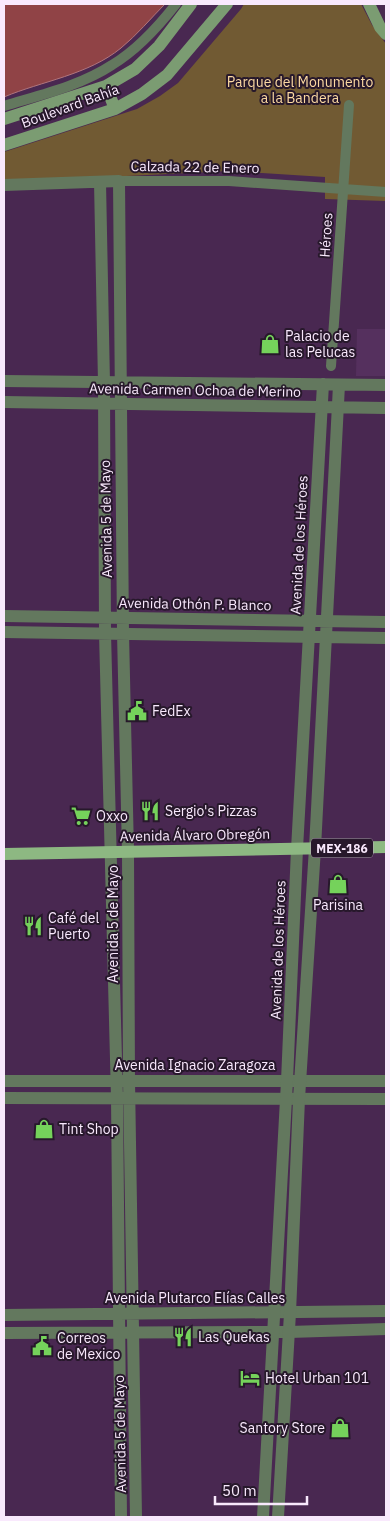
<svg xmlns="http://www.w3.org/2000/svg" width="390" height="1521" font-family="'IBM Plex Sans',sans-serif">
  <style>
    .built { fill: #55305e }
    .green { fill: #715a33 }
    .water { fill: #904346; stroke: #b0757d }
    .lines { fill: none; stroke-linecap: round; stroke-linejoin: round }
    .pedestrian { stroke: #63785e; stroke-width: 10 }
    .minor { stroke: #63785e; stroke-width: 12 }
    .tertiary { stroke: #63785e; stroke-width: 12 }
    .secondary { stroke: #7b9c72; stroke-width: 12 }
    .primary { stroke: #8db882; stroke-width: 12 }
    .labels { text-anchor: middle; dominant-baseline: central; stroke-width: 4; stroke-linejoin: round; paint-order: stroke }
    .shield { fill: #27182b; stroke: #baaabe; stroke-width: 1 }
    .shield-label { font-size: 12px; font-weight: bold; fill: #f9e9fd }
    .park-label { font-size: 14px; fill: #fcd9a2; stroke: #27182b }
    .street-label { font-size: 14px; fill: #f9e9fd; stroke: #27182b }
    .poi-label { font-size: 14px; fill: #f9e9fd; stroke: #27182b; text-anchor: start }
  </style>
  <rect width="100%" height="100%" fill="#492851"/>
  <!-- built -->
  <path class="built" d="M357 329H386V376H356Z"/>
  <!-- green -->
  <path class="green" d="M244 4H361L372 25 386 44V201L325 199V177L229 171 4 182V152L137 109 160 96 178 83 241 9Z"/>
  <!-- water -->
  <path class="water" d="M4 4H165C151 18 137 35 121 48 88 75 42 81 4 97Z"/>
  <g class="lines">
    <!-- pedestrian -->
    <path class="pedestrian" d="M4 106C40 95 80 86 112 65 137 50 158 27 176 4
      M119 181H229L386 192
      M331 366 349 105"/>
    <!-- minor -->
    <path class="minor" d="M100 182 104 383 105 633 117 1098 121 1517
      M4 185 119 181 123 633 128 852 129 1080 136 1517
      M4 381 386 385
      M4 402 386 408
      M4 616 386 622
      M4 632 386 638
      M315 848 339 385
      M297 849 323 384
      M4 1081H386
      M4 1098 386 1099
      M4 1315 386 1311
      M4 1333 289 1332 386 1329"/>
    <!-- tertiary -->
    <path class="tertiary" d="M263 1517 287 1081 297 849
      M278 1517 290 1313 299 1099 315 848"/>
    <!-- secondary -->
    <path class="secondary" d="M369 4 380 27 386 34
      M106 86 115 109
      M4 119 106 86 135 69 159 46 191 4
      M4 145 115 109 142 94 167 75 227 4"/>
    <!-- primary -->
    <path class="primary" d="M4 854 386 847"/>
  </g>
  <!-- icons -->
  <defs>
    <symbol id="shop-bare" viewBox="-9 -9 18 18"><path d="M-5-2.5h2.3a2.7 3.5 0 0 1 5.4 0H5L5.5 6h-11ZM-1.5-2.5h3a1.5 2.3 0 0 0-3 0Z" fill="#75d25b" stroke="#27182b" stroke-width="2.5" paint-order="stroke"/></symbol>
    <symbol id="civic-bare" viewBox="-9 -9 18 18"><path d="M-.6-6.5H3V-4.5H.6V-3L4-1V1h2V6H-6V1h2V-1L-.6-3ZM-1.2 2.5V6h2.4V2.5Z" fill="#75d25b" stroke="#27182b" stroke-width="2.5" paint-order="stroke"/></symbol>
    <symbol id="restaurant-bare" viewBox="-9 -9 18 18"><path d="M-5-6h1v4h1v-4h1v4h1v-4h1v5L-1.5 .5V6h-2V.5L-5-1ZM5-6V6H3V1.5H1.5Q1.5-4 5-6Z" fill="#75d25b" stroke="#27182b" stroke-width="2.5" paint-order="stroke"/></symbol>
    <symbol id="supermarket-bare" viewBox="-9 -9 18 18"><path d="M-6-5.5h2.5l.6 2H6L4.5 2H-2.5L-4.4-4H-6ZM-1.5 3.2a1.3 1.3 0 1 0 .1 0ZM3 3.2a1.3 1.3 0 1 0 .1 0Z" fill="#75d25b" stroke="#27182b" stroke-width="2.5" paint-order="stroke"/></symbol>
    <symbol id="hotel-bare" viewBox="-9 -9 18 18"><path d="M-6-4.5h1.5V1H6V5H4.5V3h-9V5H-6ZM-4 0a1.8 1.8 0 1 1 3.6 0ZM.5 0V-2.5h3Q6-2.5 6 0Z" fill="#75d25b" stroke="#27182b" stroke-width="2.5" paint-order="stroke"/></symbol>
  </defs>
  <g fill-rule="evenodd">
    <use href="#shop-bare" x="256" y="330" width="28" height="28"/>
    <use href="#civic-bare" x="123" y="697" width="28" height="28"/>
    <use href="#restaurant-bare" x="136" y="797" width="28" height="28"/>
    <use href="#supermarket-bare" x="67" y="802" width="28" height="28"/>
    <use href="#shop-bare" x="324" y="870" width="28" height="28"/>
    <use href="#restaurant-bare" x="19" y="912" width="28" height="28"/>
    <use href="#shop-bare" x="30" y="1115" width="28" height="28"/>
    <use href="#restaurant-bare" x="169" y="1323" width="28" height="28"/>
    <use href="#civic-bare" x="28" y="1332" width="28" height="28"/>
    <use href="#hotel-bare" x="236" y="1364" width="28" height="28"/>
    <use href="#shop-bare" x="326" y="1414" width="28" height="28"/>
  </g>
  <g class="labels">
    <!-- shield labels -->
    <rect class="shield" x="311" y="838.5" width="62" height="19" rx="4"/>
    <g class="shield-label">
      <text x="342" y="848">MEX-186</text>
    </g>
    <!-- park labels -->
    <g class="park-label">
      <text x="300" y="82">Parque del Monumento<tspan x="300" dy="16">a la Bandera</tspan></text>
    </g>
    <!-- street labels -->
    <g class="street-label">
      <text transform="translate(70 106) rotate(-20)">Boulevard Bahía</text>
      <text transform="translate(195 167) rotate(1)">Calzada 22 de Enero</text>
      <text transform="translate(326 235) rotate(-86)">Héroes</text>
      <text transform="translate(195 390) rotate(1)">Avenida Carmen Ochoa de Merino</text>
      <text transform="translate(106 519) rotate(-91)">Avenida 5 de Mayo</text>
      <text transform="translate(299 545) rotate(-87)">Avenida de los Héroes</text>
      <text transform="translate(195 604) rotate(1)">Avenida Othón P. Blanco</text>
      <text transform="translate(195 835) rotate(-1)">Avenida Álvaro Obregón</text>
      <text transform="translate(113 924) rotate(-90)">Avenida 5 de Mayo</text>
      <text transform="translate(278 950) rotate(-88)">Avenida de los Héroes</text>
      <text x="195" y="1065">Avenida Ignacio Zaragoza</text>
      <text x="195" y="1298">Avenida Plutarco Elías Calles</text>
      <text transform="translate(120 1434) rotate(-91)">Avenida 5 de Mayo</text>
    </g>
    <!-- poi labels -->
    <g class="poi-label">
      <text x="285" y="336">Palacio de<tspan x="285" dy="16">las Pelucas</tspan></text>
      <text x="152" y="711">FedEx</text>
      <text x="165" y="811">Sergio's Pizzas</text>
      <text x="96" y="816">Oxxo</text>
      <text x="338" y="905" text-anchor="middle">Parisina</text>
      <text x="48" y="918">Café del<tspan x="48" dy="16">Puerto</tspan></text>
      <text x="59" y="1129">Tint Shop</text>
      <text x="198" y="1337">Las Quekas</text>
      <text x="57" y="1338">Correos<tspan x="57" dy="16">de Mexico</tspan></text>
      <text x="265" y="1378">Hotel Urban 101</text>
      <text x="325" y="1428" text-anchor="end">Santory Store</text>
    </g>
  </g>
  <!-- border -->
  <rect width="390" height="1521" fill="none" stroke="#f9e9fd" stroke-width="10"/>
  <!-- scale -->
  <path d="M215 1496v8h92v-8" fill="none" stroke="#f9e9fd" stroke-width="2.5"/>
  <text x="222" y="1496" font-size="15" fill="#f9e9fd" stroke="#27182b" stroke-width="4" paint-order="stroke">50 m</text>
</svg>
